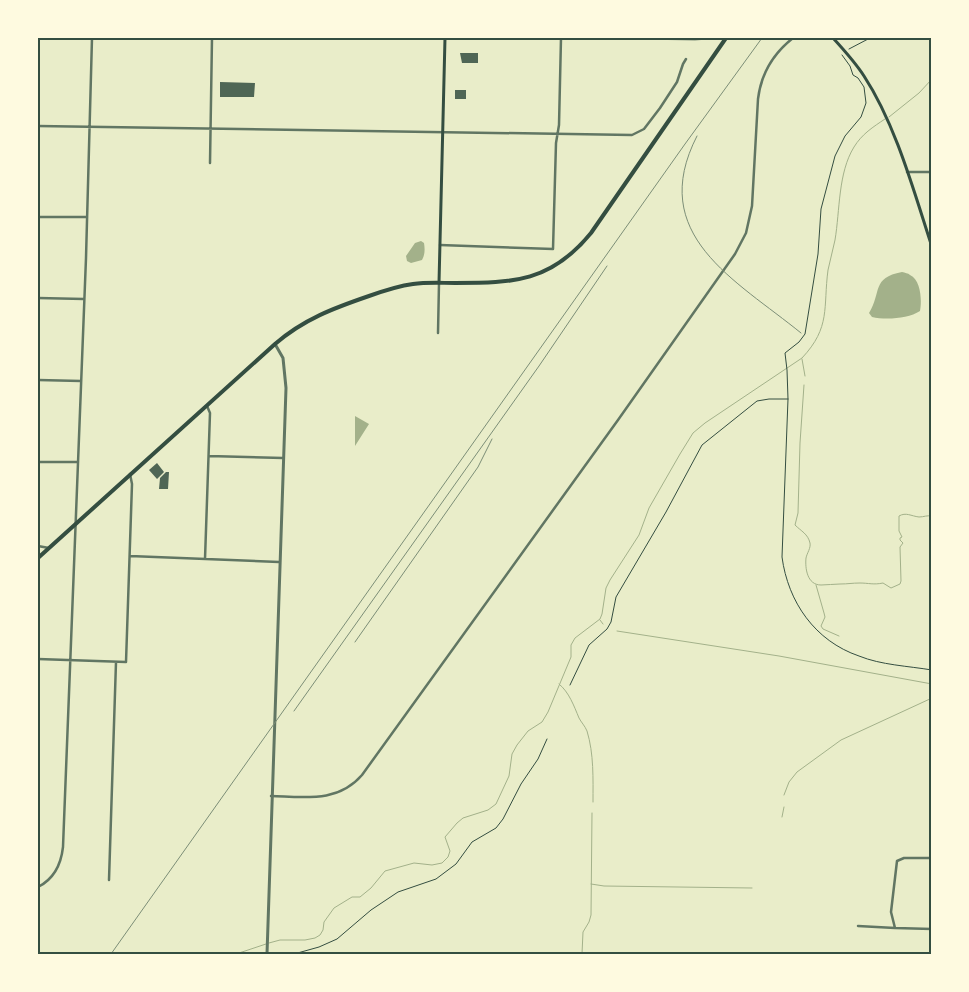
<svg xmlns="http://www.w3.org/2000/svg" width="969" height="992" font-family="Manrope,sans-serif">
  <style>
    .water { fill: #a3b18a }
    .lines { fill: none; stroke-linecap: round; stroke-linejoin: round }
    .stream { stroke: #a3b18a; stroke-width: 1 }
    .building { fill: #4f6655 }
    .path { stroke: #344e41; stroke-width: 1 }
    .minor { stroke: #617663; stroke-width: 2.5 }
    .tertiary { stroke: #617663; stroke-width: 3 }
    .secondary { stroke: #344e41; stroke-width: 3 }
    .trunk { stroke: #344e41; stroke-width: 4 }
    .rail { stroke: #7c8e77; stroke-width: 1 }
    .neatline { fill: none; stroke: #344e41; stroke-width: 2 }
  </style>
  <rect width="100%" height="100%" fill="#e9edc9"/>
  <!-- water -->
  <path class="water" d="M421 241 424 243C425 249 425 255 422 260L411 263 407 261 406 256 415 243Z
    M902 272C905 273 908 273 910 275 921 280 922 301 920 311 908 319 885 320 872 317L869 313C882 292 871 278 902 272Z
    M355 416 369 424 355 446Z"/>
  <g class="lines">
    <!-- stream -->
    <path class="stream" d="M889 117 919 93 932 79
      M802 359 805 376
      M804 385 800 443 798 513 795 525C801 531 808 534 810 543 811 548 807 553 806 558 805 568 807 585 821 585 827 585 834 584 840 584 848 584 852 583 860 583 868 583 874 585 883 583L891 588 900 584 901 581 900 547 903 543 900 540V538L902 537 899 531V516C906 512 911 516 919 517 924 517 927 515 932 516
      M816 585 824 613 825 617 821 626 823 629 839 636
      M600 620 603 624
      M617 631 779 656 932 684
      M559 684C569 692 574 706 579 718 581 722 585 726 587 731 594 754 593 779 593 802
      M784 795 789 782 797 772 841 740 932 698
      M782 817 784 807
      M591 884 604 886 752 888
      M269 943 280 940H305L315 938 320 935 323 930 324 922 334 908 352 897H360L371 888 385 871 414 863 432 865 442 863 448 857 450 851 445 837 457 823 463 818 488 810 496 804 509 776 512 754 517 745 528 731 542 722 548 712 571 657V645L575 638 600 619 602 614 606 588 610 580 639 535 649 508 680 454 693 433 705 423 802 358C831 327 823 308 828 270 830 260 833 250 835 240 840 210 838 173 854 147 862 134 873 127 885 119
      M236 954 266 944
      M582 954 583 932 589 922 591 915 592 813"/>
  </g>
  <!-- building -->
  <path class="building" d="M460 53H478V63H462Z
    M220 82 255 83 254 97H220Z
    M455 90H466V99H455Z
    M157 463 164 472 157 479 149 470Z
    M166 472H169L168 489H159L160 478Z"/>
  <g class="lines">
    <!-- path -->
    <path class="path" d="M849 49 870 38
      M842 55 850 66 853 75 858 78 864 87 866 103 861 117 845 136 835 156 821 209 818 254 805 334 799 342 785 353 787 370 788 399 782 557C788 602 815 641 859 656 881 665 908 666 932 670
      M570 685 589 645 607 629 611 622 616 597 666 512 702 445 757 401 769 399H788
      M294 954 319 947 337 939 371 910 398 892 436 879 456 864 472 842 496 828 503 819 521 784 538 759 547 739"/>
    <!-- minor -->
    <path class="minor" d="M38 126 632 135 644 129 660 108 677 82 683 64 686 59
      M210 163 212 38
      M907 172H932
      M38 217H87
      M440 245 553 249 556 143 559 125 561 38
      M38 298 84 299
      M438 333 439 283
      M38 380 81 381
      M209 456 283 458
      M38 462H78
      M38 546 49 548
      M130 556 279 562
      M205 559 210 413 207 406
      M38 659 126 662 132 484 130 474
      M271 796C305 797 338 803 362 775L618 420 735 254 746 233 752 206 758 99C761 74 774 53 793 38
      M932 858H904L897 861 891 912 895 928 932 929
      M109 880 116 662
      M38 887C54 879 61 865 63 847L86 258 92 38
      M858 926 895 928"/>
    <!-- tertiary -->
    <path class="tertiary" d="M267 954 286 388 283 358 275 344"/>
    <!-- secondary -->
    <path class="secondary" d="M833 38C844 50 855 62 864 76 896 125 914 192 932 247
      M439 283 445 38"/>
    <!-- trunk -->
    <path class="trunk" d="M38 558 275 344C304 319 334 308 369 296 383 291 398 286 413 284 427 282 441 283 455 283 514 283 551 282 591 233L726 38"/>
    <!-- rail -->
    <path class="rail" d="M586 38 695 40 720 38
      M697 136C646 235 736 280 801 333
      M355 642 478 467 492 439
      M294 711 539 366 607 266
      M111 954 685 144 762 38"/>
  </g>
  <!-- border -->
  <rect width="969" height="992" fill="none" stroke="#fefae0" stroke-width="78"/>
  <rect x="39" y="39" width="891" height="914" class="neatline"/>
</svg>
